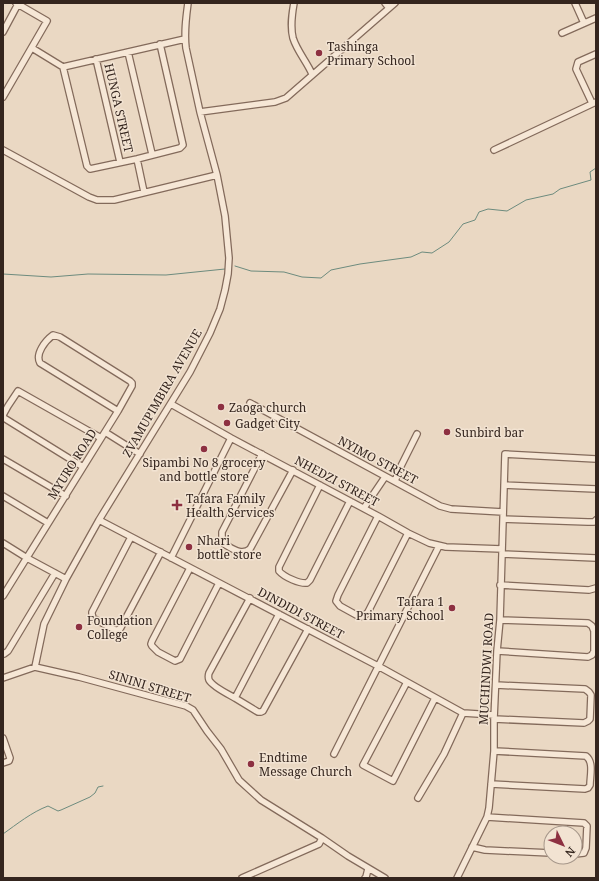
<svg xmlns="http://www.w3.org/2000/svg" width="599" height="881" font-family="'Noto Serif',serif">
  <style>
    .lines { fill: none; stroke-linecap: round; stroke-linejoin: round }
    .stream { stroke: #6d8b7e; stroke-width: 1 }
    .minor-casing { stroke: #836a5b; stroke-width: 8 }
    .minor { stroke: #f6e7d6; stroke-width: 5.5 }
    .poi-dot { fill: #8d3041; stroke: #f2e3d2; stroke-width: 1.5 }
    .labels { text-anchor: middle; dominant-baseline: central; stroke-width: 3; stroke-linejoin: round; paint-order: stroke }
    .poi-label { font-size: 12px; fill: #34251e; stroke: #f2e3d2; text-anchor: start }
    .street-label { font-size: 12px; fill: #34251e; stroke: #f2e3d2 }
  </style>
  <rect width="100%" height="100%" fill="#ead8c3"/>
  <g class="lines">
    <!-- stream -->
    <path class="stream" d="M235 266 251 271 284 272 302 277 321 278 331 270 360 264 411 257 422 252 432 253 449 242 463 224 475 220 479 212 488 209 507 211 526 200 553 194 560 189 591 180 590 172 596 168
      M3 274 51 277 88 274 166 275 225 269
      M3 834C17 824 32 812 48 806L58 811 61 810 90 797 95 793 98 787 103 786"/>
    <defs>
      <path id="minor" d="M294 3C292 14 290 26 293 38 297 51 307 62 312 74
        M385 3 389 8
        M575 3 584 23
        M3 32 18 4
        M562 33 596 18
        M32 48 63 67 185 39
        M128 52 152 154
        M96 59 120 162
        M63 67 87 166 90 169 137 159 180 148 183 145 160 44
        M3 97 47 21 16 3
        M592 103 576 69 578 62 596 54
        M200 112 275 102 286 98 395 3
        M3 150 89 197 97 200H114L217 175
        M494 150 596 102
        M137 159 144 192
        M250 403 440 506 451 509 503 512
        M171 404 231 438 378 516 408 533 429 543 446 547 502 549
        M105 432 140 454
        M262 454 222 532V537L224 544C232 548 241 556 250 549L293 470
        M3 459 66 496
        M83 467 4 418 3 415 8 406 18 391 101 438
        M395 481 401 466 417 434
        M320 485 279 567V571C284 577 300 584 307 583L310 580 350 501
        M504 485 596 489
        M3 496 48 523
        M364 508 385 477
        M378 516 338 595 336 601 340 606 360 617 365 615 368 612 408 533
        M503 519 588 522H594L596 520
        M99 520 378 666 463 713 494 715
        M131 537 92 612V614L93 618 115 630H117L120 629 161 552
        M3 543 27 558 66 579
        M502 554 596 558
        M171 558 231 438
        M190 568 152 641 151 644 152 646 158 652 175 661 180 659 219 583
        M500 585 589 590 596 588
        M3 596 118 411 132 386V383L130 381 60 337 53 335C45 341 35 354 40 363L118 411
        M250 598 209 673C208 676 208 677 209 680 213 687 228 694 235 698L279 614
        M497 651 588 657 592 655 594 651V631L592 626 588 623 500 620
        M3 654H4L8 651 55 573
        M35 667 44 624 66 579 99 520 190 372 210 333 220 309 225 290 228 274 229 258 225 216 217 175 200 112 186 48C184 32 186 18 188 3
        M35 667 79 677 186 706 193 710 207 731 221 749 239 780 261 800 322 838 348 856 385 878
        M3 678 35 667
        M407 682 363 765 393 781 435 698
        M235 698 258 712H261L263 711 308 629
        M494 719 584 723 588 721 590 719 591 695 589 692 585 689 496 685
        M3 738 10 758 9 761 3 763
        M334 754 439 546
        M491 784 585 789 588 788 590 785C590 776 594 762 586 756L494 751
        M418 798 444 754 463 713
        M487 817 584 823 587 826 586 848 584 853 575 854
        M472 847 485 850 551 853
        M242 878 319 844 322 838
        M365 878 366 877 368 869
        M457 878 487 817 489 808 494 751V719L497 651 500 620 505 454 596 459"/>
    </defs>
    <!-- minor casing -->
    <use href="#minor" class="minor-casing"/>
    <!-- minor -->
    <use href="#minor" class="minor"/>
  </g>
  <!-- markers -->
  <g class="poi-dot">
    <circle cx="319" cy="53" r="4"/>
    <circle cx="221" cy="407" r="4"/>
    <circle cx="227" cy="423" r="4"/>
    <circle cx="447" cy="432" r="4"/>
    <circle cx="204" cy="449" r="4"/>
    <path d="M175 499h4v4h4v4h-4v4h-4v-4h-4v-4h4z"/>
    <circle cx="189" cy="547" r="4"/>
    <circle cx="452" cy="608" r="4"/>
    <circle cx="79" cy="627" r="4"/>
    <circle cx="251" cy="764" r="4"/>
  </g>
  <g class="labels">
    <!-- poi labels -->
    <g class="poi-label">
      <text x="327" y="46">Tashinga<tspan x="327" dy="14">Primary School</tspan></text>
      <text x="229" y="407">Zaoga church</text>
      <text x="235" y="423">Gadget City</text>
      <text x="455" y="432">Sunbird bar</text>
      <text x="204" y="462" text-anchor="middle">Sipambi No 8 grocery<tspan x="204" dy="14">and bottle store</tspan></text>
      <text x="186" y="498">Tafara Family<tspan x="186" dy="14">Health Services</tspan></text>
      <text x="197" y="540">Nhari<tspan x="197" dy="14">bottle store</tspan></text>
      <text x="444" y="601" text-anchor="end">Tafara 1<tspan x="444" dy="14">Primary School</tspan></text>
      <text x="87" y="620">Foundation<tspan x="87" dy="14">College</tspan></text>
      <text x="259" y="757">Endtime<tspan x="259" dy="14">Message Church</tspan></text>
    </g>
    <!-- street labels -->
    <g class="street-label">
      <text transform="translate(119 108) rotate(77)">HUNGA STREET</text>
      <text transform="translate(162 393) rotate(-60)">ZVAMUPIMBIRA AVENUE</text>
      <text transform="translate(378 460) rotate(28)">NYIMO STREET</text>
      <text transform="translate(72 464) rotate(-58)">MYURO ROAD</text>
      <text transform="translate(337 481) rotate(28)">NHEDZI STREET</text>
      <text transform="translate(301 613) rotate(28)">DINDIDI STREET</text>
      <text transform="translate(486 669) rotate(-87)">MUCHINDWI ROAD</text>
      <text transform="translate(150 686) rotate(17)">SININI STREET</text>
    </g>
  </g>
  <!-- border -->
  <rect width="599" height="881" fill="none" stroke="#34251e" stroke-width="8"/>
  <!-- north arrow -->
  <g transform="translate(563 845) rotate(133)"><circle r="19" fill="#f2e3d2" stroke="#a6978a"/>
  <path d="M0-3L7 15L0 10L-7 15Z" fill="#8d3041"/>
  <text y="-6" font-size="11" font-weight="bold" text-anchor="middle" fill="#34251e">N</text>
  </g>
</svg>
